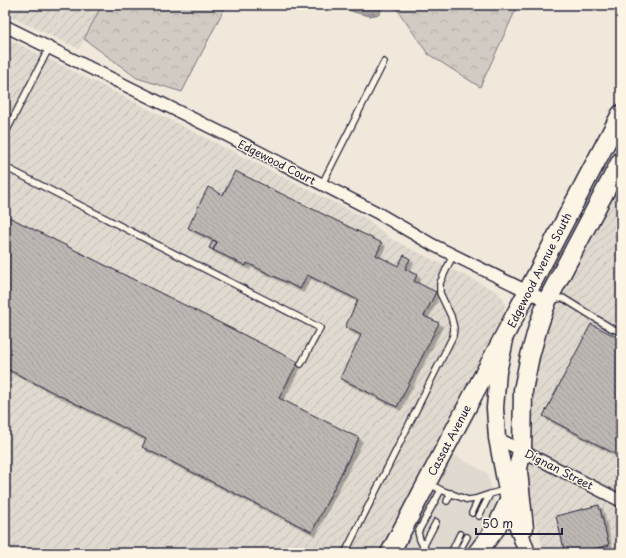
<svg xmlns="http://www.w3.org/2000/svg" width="626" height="558" font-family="'Playpen Sans',sans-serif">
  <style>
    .built { fill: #e0d9cf }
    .industrial { fill: url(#industrial-furrows) }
    .forest { fill: url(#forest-crowns); stroke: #7a767f }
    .water { fill: url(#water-waves); stroke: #716f79 }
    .building { fill: url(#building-back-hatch); stroke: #22223b; filter: url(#shadow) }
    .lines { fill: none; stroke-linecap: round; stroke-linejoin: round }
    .service-casing { stroke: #22223b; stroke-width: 8 }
    .minor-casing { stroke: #22223b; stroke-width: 14 }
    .secondary-casing { stroke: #22223b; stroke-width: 19 }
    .primary-casing { stroke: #22223b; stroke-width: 21 }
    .service { stroke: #fcf5e5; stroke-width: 5.5 }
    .minor { stroke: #fcf5e5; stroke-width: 11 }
    .secondary { stroke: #fcf5e5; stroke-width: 16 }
    .primary { stroke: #fcf5e5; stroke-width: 18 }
    .labels { text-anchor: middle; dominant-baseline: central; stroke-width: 3; stroke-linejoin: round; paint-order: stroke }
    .street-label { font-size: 11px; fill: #22223b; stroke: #fcf5e5 }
  </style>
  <defs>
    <pattern id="industrial-furrows" width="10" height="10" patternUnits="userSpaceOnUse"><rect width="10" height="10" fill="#e0d9cf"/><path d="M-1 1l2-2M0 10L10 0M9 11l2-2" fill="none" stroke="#c0bab3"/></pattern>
    <pattern id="forest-crowns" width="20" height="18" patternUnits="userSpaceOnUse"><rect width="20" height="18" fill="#d1cbc3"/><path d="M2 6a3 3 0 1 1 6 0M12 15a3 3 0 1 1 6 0" fill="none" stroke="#b3aea8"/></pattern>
    <pattern id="water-waves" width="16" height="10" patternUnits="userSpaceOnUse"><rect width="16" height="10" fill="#a6a2a2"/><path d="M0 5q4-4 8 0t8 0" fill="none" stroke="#878485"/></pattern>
    <pattern id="building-back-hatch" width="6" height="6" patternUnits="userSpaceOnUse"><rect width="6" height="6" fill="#bcb7b3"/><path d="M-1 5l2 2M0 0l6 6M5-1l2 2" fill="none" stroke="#a19d9b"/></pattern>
    <filter id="shadow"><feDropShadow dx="3.5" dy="3.5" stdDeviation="0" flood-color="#0004"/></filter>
  </defs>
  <rect width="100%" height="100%" fill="#efe8db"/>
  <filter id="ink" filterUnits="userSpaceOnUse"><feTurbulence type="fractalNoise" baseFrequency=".025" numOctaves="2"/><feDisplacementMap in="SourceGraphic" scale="8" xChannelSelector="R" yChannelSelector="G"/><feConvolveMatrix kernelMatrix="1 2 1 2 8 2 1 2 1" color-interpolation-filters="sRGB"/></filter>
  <g filter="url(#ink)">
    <!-- built -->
    <path class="built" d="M448 452 487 473 496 508 495 514 469 553H395Z
      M621 544V553H587Z"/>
    <!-- industrial -->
    <path class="industrial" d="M5 5H102L79 49 5 14Z
      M5 37 367 219 391 239 496 291 502 297 505 304 503 314 379 553H5Z
      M621 181V544L587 553H544L531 504 529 486 527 439V414L545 328Z"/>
    <!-- forest -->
    <path class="forest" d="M102 5H226L182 92 137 78 84 39Z
      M394 5H518L480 87 428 54Z"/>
    <!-- water -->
    <path class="water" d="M336 5H381V9L380 14 370 16 354 12Z"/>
    <!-- building -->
    <path class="building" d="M235 171 382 243 376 255 398 266 404 255 410 259 405 269 417 275 414 281 436 292 424 316 439 323 397 407 340 378 361 335 345 327 358 300 307 275 300 289 247 263 246 266 213 250 217 242 188 228 208 187 223 195Z
      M5 215 298 362 279 398 359 438 312 532 142 447 146 439 5 368Z
      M213 240 217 242 213 250 209 248Z
      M591 324 621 339V457L543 416Z
      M599 505 609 545 578 553H565L556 516Z
      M609 548 610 552 607 553H594Z"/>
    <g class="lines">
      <defs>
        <path id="service" d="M5 134 49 48
          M5 167 320 328 301 364
          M322 184 354 121 384 62
          M552 300 563 298 611 328 621 332
          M441 490 468 500 475 499 490 494
          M447 501 451 493
          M472 513 479 498
          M479 516 490 494 505 490
          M423 547 436 522
          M345 553 453 336 454 328 451 316 440 293V283L453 255
          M427 553 420 540 418 532 441 490 430 484
          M451 553 460 534
          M454 553 461 548 467 537"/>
        <path id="minor" d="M5 26 228 136 376 212 433 245 547 301
          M497 438 621 501"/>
        <path id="secondary" d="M504 345 498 372 495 408 497 438 509 501 527 553
          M519 471 525 528"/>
        <path id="primary" d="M390 553 621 114
          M477 553 496 528 509 501 514 485 522 451 523 390 530 356 538 327 547 301 621 161"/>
      </defs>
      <!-- service casing -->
      <use href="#service" class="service-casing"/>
      <!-- minor casing -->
      <use href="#minor" class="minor-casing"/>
      <!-- secondary casing -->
      <use href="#secondary" class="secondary-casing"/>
      <!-- primary casing -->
      <use href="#primary" class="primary-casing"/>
      <!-- service -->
      <use href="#service" class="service"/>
      <!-- minor -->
      <use href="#minor" class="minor"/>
      <!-- secondary -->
      <use href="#secondary" class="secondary"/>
      <!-- primary -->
      <use href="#primary" class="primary"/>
    </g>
  </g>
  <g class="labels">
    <!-- street labels -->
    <g class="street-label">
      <text transform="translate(277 162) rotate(27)">Edgewood Court</text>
      <text transform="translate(539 270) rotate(-63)">Edgewood Avenue South</text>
      <text transform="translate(449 440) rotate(-62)">Cassat Avenue</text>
      <text transform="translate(559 469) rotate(27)">Dignan Street</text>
    </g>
  </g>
  <!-- margin -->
  <rect width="626" height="558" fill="none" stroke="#fcf5e5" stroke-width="20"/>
  <rect x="10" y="10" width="606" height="538" fill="none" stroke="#22223b" stroke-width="1.5" filter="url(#ink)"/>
  <!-- scale -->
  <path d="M476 528v6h86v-6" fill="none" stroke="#22223b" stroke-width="2"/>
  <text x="482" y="528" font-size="12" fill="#22223b" stroke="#fcf5e5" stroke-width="3" paint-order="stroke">50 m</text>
</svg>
